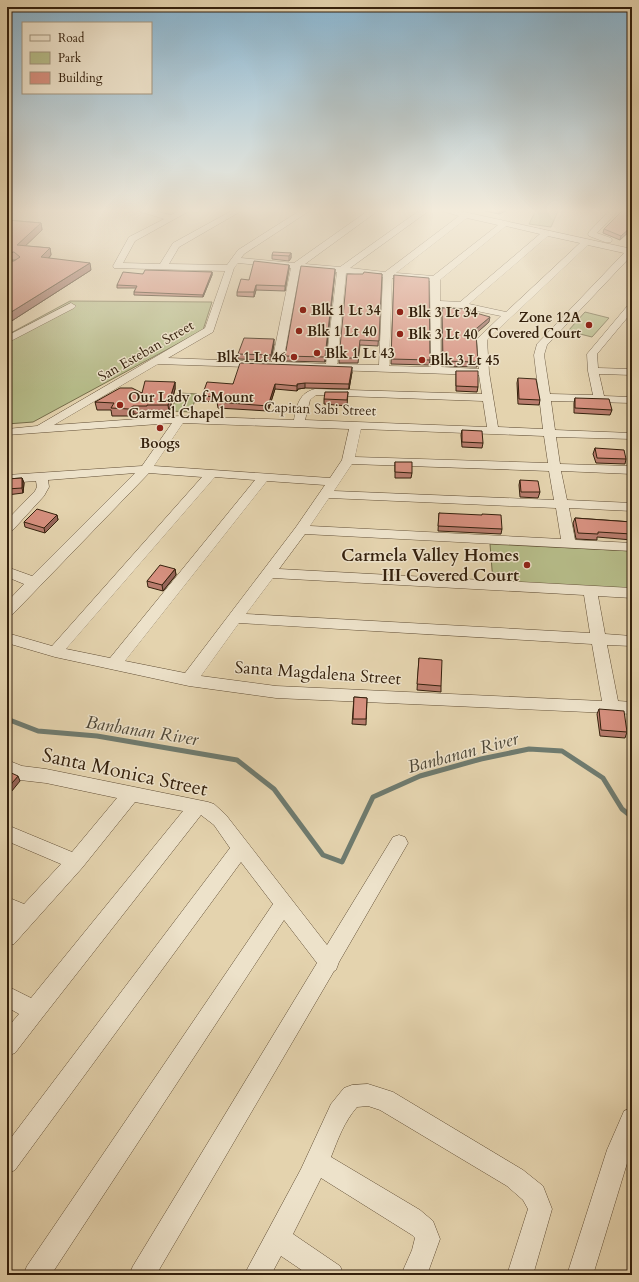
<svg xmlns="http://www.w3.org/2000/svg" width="639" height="1282" font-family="Cardo,serif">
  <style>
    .green { fill: #b6bc89; stroke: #766e4b }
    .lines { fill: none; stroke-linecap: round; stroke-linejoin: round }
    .stream { stroke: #6f7b6f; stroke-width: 5 }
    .minor-casing { stroke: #614e35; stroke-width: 1 }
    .minor { fill: #ede2ca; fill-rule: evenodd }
    .wall { fill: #b87c6d; stroke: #35210d }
    .shaded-wall { fill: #966559; stroke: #35210d }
    .building { fill: #d6907f; stroke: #35210d }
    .poi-dot { fill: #8f2418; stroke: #ede2ca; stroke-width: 1.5 }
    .labels { text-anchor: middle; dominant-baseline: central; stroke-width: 3; stroke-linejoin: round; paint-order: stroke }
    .far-poi-label { font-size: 14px; font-weight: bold; fill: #35210d; stroke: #ede2ca; text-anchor: start }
    .far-street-label { font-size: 14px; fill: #35210d; stroke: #ede2ca }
    .poi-label { font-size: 17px; font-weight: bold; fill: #35210d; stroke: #ede2ca; text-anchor: end }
    .street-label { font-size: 17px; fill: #35210d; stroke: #ede2ca }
    .water-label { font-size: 18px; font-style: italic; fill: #4d4636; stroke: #ede2ca }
    .near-street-label { font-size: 20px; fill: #35210d; stroke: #ede2ca }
  </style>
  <rect width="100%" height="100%" fill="#e4d3ae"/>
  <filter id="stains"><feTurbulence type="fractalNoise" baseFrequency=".005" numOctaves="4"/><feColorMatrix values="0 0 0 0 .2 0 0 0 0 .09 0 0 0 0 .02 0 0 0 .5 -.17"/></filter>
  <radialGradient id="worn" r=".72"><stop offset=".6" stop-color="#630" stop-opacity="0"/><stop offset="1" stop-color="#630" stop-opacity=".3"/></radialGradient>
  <!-- green -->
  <path class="green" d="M536 210 558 211 551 227 529 224Z
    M70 301 212 302 203 330 33 422 7 424V335Z
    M585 312 609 318 592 337 568 331Z
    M178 393 197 394 191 412 171 411Z
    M490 544 632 551V589L493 582Z"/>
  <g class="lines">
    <!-- stream -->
    <path class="stream" d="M7 719 38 731 97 736 237 760 274 789 323 855 342 862 373 797 420 776 481 759 529 749 562 751 603 778 622 809 632 817"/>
    <defs>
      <path id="minor" d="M135 210H150L171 215 180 210H191L135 241 123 263 160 264 173 243 233 210H243L179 247 169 264 227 265 238 250 301 210H311L244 254 241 258 294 263 369 210H379L305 264 340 267 420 210H430L350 268 385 272 459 216 439 210H455L632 249V255L547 345 544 355 550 394 593 395 588 371 587 354 629 304 632 303V312L597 354 598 368 632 369V375L599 374 604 396 632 397V403L551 401 555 430 632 433V439L556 437 560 464 632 466V474L561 471 567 500 632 503V511L569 508 575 540 632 543V551L305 534 279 569 632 588V598L598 596 605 634 632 636V646L607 645 618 701 632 702V714L276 698 189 686 55 657 7 643V633L52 646 202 477 149 473 12 615 7 616V602L24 584 7 577V567L32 576 135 473 48 480 49 487 44 496 12 531 7 532V520L35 491 37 487 36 481 7 483V475L142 466 172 423 7 435V429L37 426 205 328 225 271 114 268 113 266 129 237 164 219ZM467 218 498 225 433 276 396 273ZM506 226 540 234 460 302 440 301V280ZM548 236 580 243 506 312 469 304ZM588 245 624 253 537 344 534 355 543 429 498 427 489 372 487 340ZM238 263 291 268 272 362 168 358 213 332 234 268ZM300 269 337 272 326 364 283 362ZM346 273 383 277 379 365 337 364ZM392 278 430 281 431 367 389 366ZM440 307 462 308 501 316 477 339 479 369 441 367ZM158 364 479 375 482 394 315 389C299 393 297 405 294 420L180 416 54 425ZM316 395 483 401 487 427 305 420 310 400ZM183 423 349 429 342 460 330 478 154 466ZM361 429 544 436 548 463 355 457ZM352 464 549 471 554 500 334 491ZM215 477 255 480 110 658 66 649ZM267 481 325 485 296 527 185 673 125 661ZM329 498 556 508 561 539 310 526ZM273 578 584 595 590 633 246 614ZM239 623 592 644 602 701 276 686 201 676Z
        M610 210H619L597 233 611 238 612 240 611 242H605L589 236 588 234 589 232Z
        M71 303 76 306 74 308 7 343V336Z
        M7 760 22 766 46 769 208 802 214 804 226 815 327 945 393 837 399 835 405 837 408 843 339 962 336 970 334 971 156 1275H129L133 1266 317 963 284 920 51 1275H23L27 1266 273 904 241 862 15 1170 7 1174V1143L230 848 214 825 201 815 42 1018 15 1053 7 1056V1028L19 1014 7 1007V986L31 998 183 811 135 802 82 868 14 944 7 946V923L12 917 7 915V897L24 904 61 864 7 841V825L72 852 117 798 46 783 20 780 7 775Z
        M368 1084 393 1092 523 1170 543 1186 552 1209 533 1275H507L528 1209 523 1200 507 1186 380 1110 368 1106 357 1107C344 1122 338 1139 331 1157L420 1210 433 1221 440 1239 427 1275H401L412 1250 415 1238 412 1235 321 1178 293 1234 340 1266 344 1275H309L281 1256 271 1275H244L301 1169 331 1104 344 1088 352 1085Z
        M632 1108V1147L593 1275H567L607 1150 624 1111Z"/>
    </defs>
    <!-- minor casing -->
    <use href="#minor" class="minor-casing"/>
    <!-- minor -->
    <use href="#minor" class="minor"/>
  </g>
  <!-- wall -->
  <path class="wall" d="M481 210H508L499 214Z
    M632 210 620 240 603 233 604 229Z
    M7 220 41 223 42 230 25 246 50 248 51 255 49 258 91 270 10 322 7 321V261H14L16 260H7Z
    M291 253V258L289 261 272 259V255Z
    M289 265V269L285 291 256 290 254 297 237 296V292L249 280Z
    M212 272V275L203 297 134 295V292L136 288H117V285L143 274Z
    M335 273 325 362 285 361V356Z
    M363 274H382L378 346 360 345 358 363H339V358Z
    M394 275 430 360 429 365 391 364Z
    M442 308 470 309V311L489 322 475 334 478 362 477 367 442 366Z
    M274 344 271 360 238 359V354Z
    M456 371 478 387 477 392 456 391Z
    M352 372 349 389 305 388 298 389 297 391 275 389 268 411 218 408 217 402 202 401V396L233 384Z
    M518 378 540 400 539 405 518 404 517 383Z
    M175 382V389L169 412H148V414H134L131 416H112L111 410H97L95 402 142 393Z
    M348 392 347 406 324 404V399Z
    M575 398 612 410 610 415 574 413V403Z
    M632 409V424L630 416Z
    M462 430 483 443 482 448 462 447 461 435Z
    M595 448 626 459 625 464 596 463 593 454Z
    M395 462 412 473 411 478H395Z
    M22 478 24 483 23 493 7 495V479Z
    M520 480 540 492 538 498 520 497 519 485Z
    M439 513 502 529 501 534 438 531Z
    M57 515 58 520 45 533 25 527 24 522Z
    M575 518 632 522V540L597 537V540L576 539 573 523Z
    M175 569 176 575 163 591 148 587 147 581Z
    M419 658 441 686V692L417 690Z
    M354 697 367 698 366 725 352 724Z
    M599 709 627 732 625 738 600 736 597 714Z"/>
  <!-- shaded-wall -->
  <path class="shaded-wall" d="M500 210H508L499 214Z
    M41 223 42 230 19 252 17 245Z
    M632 226V229L620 240 621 236Z
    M50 248 51 255 42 264 41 257Z
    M291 253V258L289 261V256Z
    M90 263 91 270 10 322 8 314Z
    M289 265V269L285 291V286Z
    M335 269V273L325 362V357Z
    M212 272V275L203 297V295Z
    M256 285V290L254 297V292Z
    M490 317 489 322 471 338V333Z
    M274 339V344L271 360V355Z
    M352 367V372L349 389V384Z
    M175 382V389L169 412 168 405Z
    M305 383V388L298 389 297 391V384Z
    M275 384V389L268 411V406Z
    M133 406 134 414 131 416 129 409Z
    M22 478 24 483 23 493 22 488Z
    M57 515 58 520 45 533 44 528Z
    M175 569 176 575 163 591 162 585Z
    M18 776 20 781 7 797V789Z"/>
  <!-- building -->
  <path class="building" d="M623 210H632V226L621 236 604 229Z
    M7 220 41 223 17 245 50 248 41 257 90 263 8 314H7V261H14L20 257 14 252 7 253Z
    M273 252 291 253 289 256 272 255Z
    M254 261 289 265 285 286 256 285 254 292H237L241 279 249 280Z
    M301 266 335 269 325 357 285 356Z
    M145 270 212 272 203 295 134 292 137 286 117 285 123 272 143 274Z
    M364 272 382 274 379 341 360 340 358 358H339L347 274H363Z
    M394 275 429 278 430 360 391 359Z
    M442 308 470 309 469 311 490 317 471 333 476 335 478 362 443 361Z
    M244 338 274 339 271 355 238 354Z
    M240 363 352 367 349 384 305 383 297 384V386L275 384 268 406 217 402 220 397 202 396 207 382 233 384Z
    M456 371H478V387L456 386Z
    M518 378 536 379 540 400 519 399Z
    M145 381 175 382 168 405H147V406H133L129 409 111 408 114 403 95 402 120 388H132L142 393Z
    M325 392H348L347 400 324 399Z
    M575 398 609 399 612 410 575 408Z
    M462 430 482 431 483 443 462 442Z
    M595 448 624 450 626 459 597 458Z
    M395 462H412V473L395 472Z
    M22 478V488L7 489V479Z
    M520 480 538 481 540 492H521Z
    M37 509 57 515 44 528 24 522Z
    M439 513 482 515V514L501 515 502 529 438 526Z
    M575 518 632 522V534L598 532V534L578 533Z
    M160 565 175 569 162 585 147 581Z
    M419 658 442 660 441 686 417 684Z
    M354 697 367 698 366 719H353Z
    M599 709 624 711 627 732 601 730Z
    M7 771 18 776 7 789Z"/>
  <!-- sky -->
  <linearGradient id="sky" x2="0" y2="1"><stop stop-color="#87b5d2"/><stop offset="0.54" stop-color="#f3ebdb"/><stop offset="1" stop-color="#f3ebdb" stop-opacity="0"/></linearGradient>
  <rect width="639" height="390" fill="url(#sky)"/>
  <!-- markers -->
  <g class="poi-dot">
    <circle cx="303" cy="310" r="4"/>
    <circle cx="400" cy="312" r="4"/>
    <circle cx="589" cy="325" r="4"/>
    <circle cx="299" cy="331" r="4"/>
    <circle cx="400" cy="334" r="4"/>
    <circle cx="317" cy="353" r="4"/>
    <circle cx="294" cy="357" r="4"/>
    <circle cx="422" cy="360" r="4"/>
    <circle cx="120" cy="405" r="4"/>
    <circle cx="160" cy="428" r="4"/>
    <circle cx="527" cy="565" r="4"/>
  </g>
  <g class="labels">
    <!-- far-poi labels -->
    <g class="far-poi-label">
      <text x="311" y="310">Blk 1 Lt 34</text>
      <text x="408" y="312">Blk 3 Lt 34</text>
      <text x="581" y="317" text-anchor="end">Zone 12A<tspan x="581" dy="16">Covered Court</tspan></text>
      <text x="307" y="331">Blk 1 Lt 40</text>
      <text x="408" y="334">Blk 3 Lt 40</text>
      <text x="325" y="353">Blk 1 Lt 43</text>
      <text x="286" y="357" text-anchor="end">Blk 1 Lt 46</text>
      <text x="430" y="360">Blk 3 Lt 45</text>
      <text x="128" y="397">Our Lady of Mount<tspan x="128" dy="16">Carmel Chapel</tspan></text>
      <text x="160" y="443" text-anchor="middle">Boogs</text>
    </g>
    <!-- far-street labels -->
    <g class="far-street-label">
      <text transform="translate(146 351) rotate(-30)">San Esteban Street</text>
      <text transform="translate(320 409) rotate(2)">Capitan Sabi Street</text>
    </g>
    <!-- poi labels -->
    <g class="poi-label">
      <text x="519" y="555">Carmela Valley Homes<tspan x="519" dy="20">III Covered Court</tspan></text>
    </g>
    <!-- street labels -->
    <g class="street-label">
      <text transform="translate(318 673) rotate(4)">Santa Magdalena Street</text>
    </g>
    <!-- water labels -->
    <g class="water-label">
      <text transform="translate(142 731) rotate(9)">Banbanan River</text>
      <text transform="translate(463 753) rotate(-15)">Banbanan River</text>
    </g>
    <!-- near-street labels -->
    <g class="near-street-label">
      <text transform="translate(125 772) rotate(12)">Santa Monica Street</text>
    </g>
  </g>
  <!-- margin -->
  <rect width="639" height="1282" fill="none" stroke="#e4d3ae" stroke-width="24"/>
  <rect x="8" y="8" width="623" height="1266" fill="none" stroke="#35210d" stroke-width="2"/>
  <rect x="12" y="12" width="615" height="1258" fill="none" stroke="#35210d"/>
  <!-- legend -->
  <rect x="22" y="22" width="130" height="72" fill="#ede2ca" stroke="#a3957e"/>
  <rect x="30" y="35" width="20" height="6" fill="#ede2ca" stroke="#a3957e"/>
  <text x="58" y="42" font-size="12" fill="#35210d">Road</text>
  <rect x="30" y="52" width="20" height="12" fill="#b6bc89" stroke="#a3957e"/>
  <text x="58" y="62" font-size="12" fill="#35210d">Park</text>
  <rect x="30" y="72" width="20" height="12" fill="#d6907f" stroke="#a3957e"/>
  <text x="58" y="82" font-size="12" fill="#35210d">Building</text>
  <rect width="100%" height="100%" filter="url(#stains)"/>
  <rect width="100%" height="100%" fill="url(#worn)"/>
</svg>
